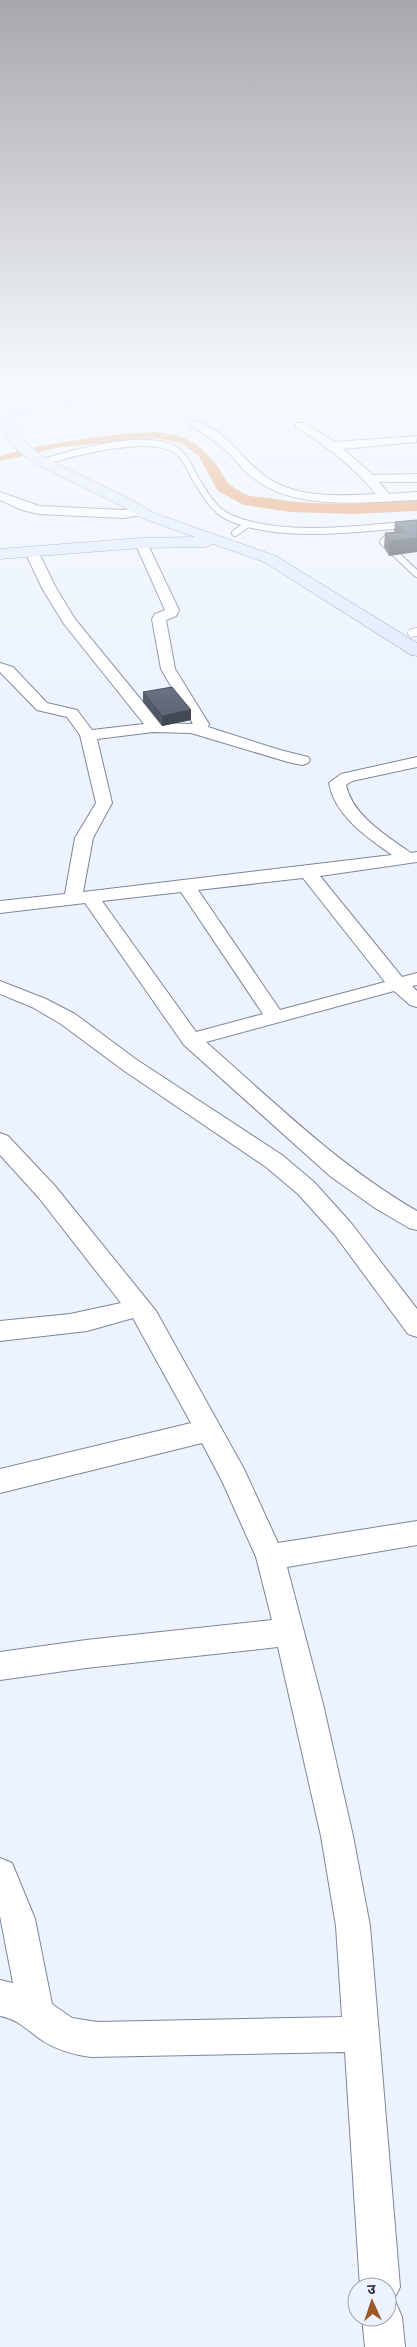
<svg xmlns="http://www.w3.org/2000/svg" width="417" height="2347" font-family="'Sofia Sans Condensed','Noto Sans Devanagari',sans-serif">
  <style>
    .water { fill: #e99457 }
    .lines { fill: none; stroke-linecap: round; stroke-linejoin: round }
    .lane-far1-casing { stroke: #7d879a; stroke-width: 8 }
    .lane-casing { stroke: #7d879a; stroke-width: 9 }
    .street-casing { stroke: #7d879a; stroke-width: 2 }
    .secondary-casing { stroke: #7d879a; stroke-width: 1 }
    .lane-far1 { stroke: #fff; stroke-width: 6 }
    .lane { stroke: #fff; stroke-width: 8 }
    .street { fill: #fff; fill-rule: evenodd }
    .secondary { fill: #e1ebfe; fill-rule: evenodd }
    .wall { fill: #515968 }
    .shaded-wall { fill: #424955 }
    .building { fill: #5e6879; stroke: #424955 }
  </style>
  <rect width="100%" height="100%" fill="#ecf3ff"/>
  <!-- water -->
  <path class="water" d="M153 432C182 434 196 440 215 463 227 478 222 482 243 493 250 497 260 497 269 498 318 507 367 503 417 501V511L352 514 291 512 244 505 218 491 198 455 181 443 155 438 61 447 0 461V456C51 442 101 435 153 432Z"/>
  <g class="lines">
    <defs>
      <path id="lane-far1" d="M43 462C73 453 149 432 176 450 185 456 190 469 195 478 205 494 214 512 233 519 286 540 361 528 417 524
        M235 533 248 524
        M417 533 387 538 383 542 417 574"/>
      <path id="lane" d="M412 633 417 632"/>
      <path id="street" d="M277 383H352L417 390V396L337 387 282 386Z
        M195 421C223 428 240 456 261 473 292 499 339 496 376 494 354 467 327 446 296 427V423H304L335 442 417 436 416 442 343 449 373 475 417 474V482H379L389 494 417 492V500C368 502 297 511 256 480 245 473 238 462 229 453 217 442 204 434 191 426V422Z
        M0 492 39 506 123 510 138 508 144 512 142 515 123 518 39 514 22 510 0 500Z
        M141 539 147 543 179 610 176 616 166 620 175 669 209 724 208 727 280 750 308 757 310 760 308 763 302 765 288 762 191 733 153 732 97 739 112 803 93 838 83 892 392 855C367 837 335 816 329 783L341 774 417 757V767L352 781 346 785C352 815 387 836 411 853L417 852V862L320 876 402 977 417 973V985L412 986 417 991V1007L410 1005 394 991 206 1042C274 1102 339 1166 417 1211V1230L409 1228 375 1208 330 1176 184 1045 85 903 0 913V901L65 894 75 838 96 803 80 735 67 717 37 710 0 672V663L13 667 47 703 77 710 92 730 144 724 64 624 42 588 25 552 27 549H37L56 588 75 619 160 723 193 724 161 669 152 619 155 614 165 610 135 543ZM303 878 385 982 280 1010 198 890ZM181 892 263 1014 196 1032 102 901Z
        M0 981 46 999 75 1014 137 1060 282 1155 314 1182 351 1223 417 1309V1337L408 1334 335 1235 298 1194 266 1167 123 1070 61 1024 32 1007 0 994Z
        M0 1133 8 1136 55 1186 156 1311 244 1469 278 1543 417 1521V1545L287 1567 323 1704 353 1836 370 1926 400 2287 393 2301 396 2303 402 2317 405 2347H365L362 2317H387V2287H360L345 2052 91 2057C75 2055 57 2050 43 2041 28 2031 18 2019 0 2016V1980L13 1983 0 1916V1858L12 1863 35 1919 52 2004 72 2018 97 2022 342 2017 336 1926 321 1836 278 1647 86 1668 0 1680V1652L86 1640 272 1620 256 1557 222 1481 202 1443 0 1493V1469L191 1423 133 1318 87 1331 0 1341V1321L70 1314 121 1303 39 1198 0 1155Z"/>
      <path id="secondary" d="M186 383H211L205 387 113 404 9 412 16 429 26 443 43 457 128 498 154 513 276 556 417 643V656L411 655 264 562 213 544 206 547 141 548 0 559V549L141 538 195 537 144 519 118 504 33 463 16 449 2 430 0 424V395L5 396 8 403 113 396Z"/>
    </defs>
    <!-- lane-far1 casing -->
    <use href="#lane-far1" class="lane-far1-casing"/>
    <!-- lane casing -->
    <use href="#lane" class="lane-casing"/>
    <!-- street casing -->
    <use href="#street" class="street-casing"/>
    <!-- secondary casing -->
    <use href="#secondary" class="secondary-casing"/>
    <!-- lane-far1 -->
    <use href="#lane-far1" class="lane-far1"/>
    <!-- lane -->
    <use href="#lane" class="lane"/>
    <!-- street -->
    <use href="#street" class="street"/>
    <!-- secondary -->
    <use href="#secondary" class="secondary"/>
  </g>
  <!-- wall -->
  <path class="wall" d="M417 520 389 556 384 547 385 533 394 532 395 522Z
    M143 692 191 710V720L162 726 143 702Z"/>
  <!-- shaded-wall -->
  <path class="shaded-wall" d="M417 538V552L389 556 390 541Z
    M191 710V720L162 726V716Z"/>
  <!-- building -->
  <path class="building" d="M417 520V538L390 541 385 533 405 532 395 522Z
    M172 687 191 710 162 716 143 692Z"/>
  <!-- sky -->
  <linearGradient id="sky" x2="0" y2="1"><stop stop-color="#a8a7ae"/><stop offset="0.54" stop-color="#f6faff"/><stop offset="1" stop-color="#f6faff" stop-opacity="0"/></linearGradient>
  <rect width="417" height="711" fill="url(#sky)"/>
  <!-- north arrow -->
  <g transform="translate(372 2302) rotate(357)"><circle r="24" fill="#ecf3ff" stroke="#9fa5af"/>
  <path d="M0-4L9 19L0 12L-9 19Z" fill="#9a5926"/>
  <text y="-8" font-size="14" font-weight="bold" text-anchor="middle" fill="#2b2f37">उ</text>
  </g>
</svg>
